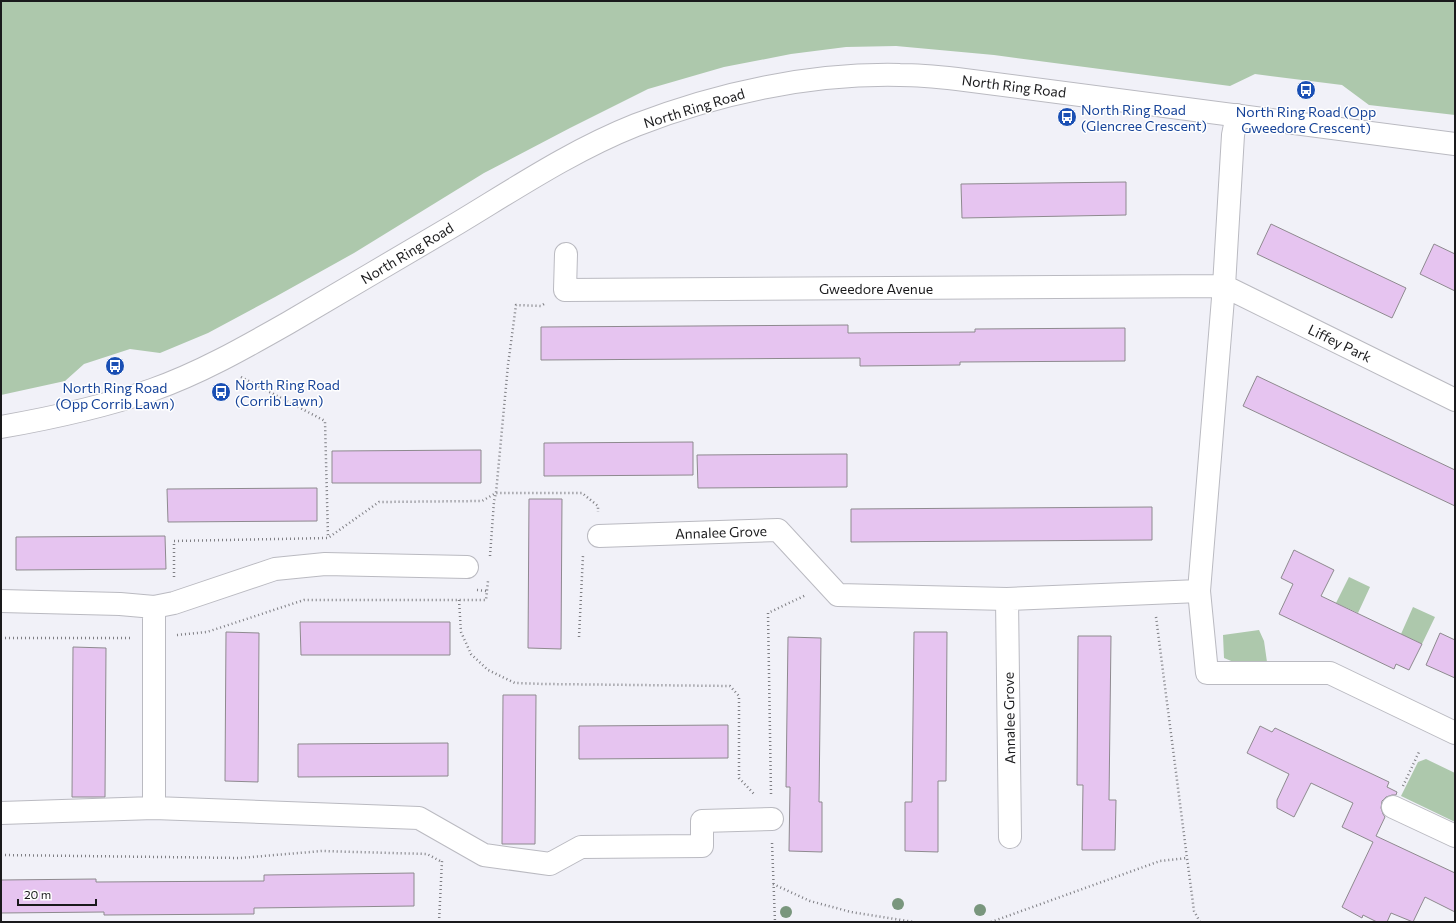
<svg xmlns="http://www.w3.org/2000/svg" width="1456" height="923" font-family="Commissioner,sans-serif">
  <style>
    .green { fill: #adc8ac }
    .building { fill: #e6c4f0; stroke: #8e8a8f }
    .lines { fill: none; stroke-linecap: round; stroke-linejoin: round }
    .street-casing { stroke: #babac1; stroke-width: 24 }
    .secondary-casing { stroke: #babac1; stroke-width: 24 }
    .path { stroke: #7e7e83; stroke-width: 2.5; stroke-dasharray: 1 3; stroke-linecap: butt }
    .street { stroke: #fff; stroke-width: 22 }
    .secondary { stroke: #fff; stroke-width: 22 }
    .tree { fill: #79967d }
    .labels { text-anchor: middle; dominant-baseline: central; stroke-width: 3; stroke-linejoin: round; paint-order: stroke }
    .street-label { font-size: 14px; fill: #1a1a1c; stroke: #fff }
    .transit-label { font-size: 14px; fill: #164399; stroke: #fff; text-anchor: start }
  </style>
  <rect width="100%" height="100%" fill="#f1f1f8"/>
  <!-- green -->
  <path class="green" d="M1 1H1455V115L1369 105 1342 85 1255 74 1230 86 994 55 896 46 846 47 791 54 724 67 648 89 570 128 484 173 354 253 275 297 208 333 160 353 130 349 84 364 65 381 1 395Z
    M1349 577 1370 587 1358 613 1336 603Z
    M1413 607 1435 617 1422 644 1401 634Z
    M1259 630 1264 641 1267 662 1236 663 1224 658 1223 635Z
    M1426 759 1455 773V822L1401 796 1418 762Z"/>
  <!-- building -->
  <path class="building" d="M1126 182V215L962 218 961 184Z
    M1271 224 1406 288 1392 318 1257 254Z
    M1434 244 1455 254V291L1420 274Z
    M848 325V333L975 332V329L1125 328V361L960 362V365L860 366V358L541 360V327Z
    M1257 376 1455 470V506L1243 406Z
    M693 442V475L544 476V443Z
    M481 450V483H332V451Z
    M847 454V487L698 488 697 455Z
    M317 488V521L168 522 167 489Z
    M529 499H562L561 649 528 648Z
    M1152 507V540L851 542V509Z
    M165 536 166 569 16 570V537Z
    M1294 550 1334 570 1321 596 1422 644 1409 670 1396 664 1394 669 1279 614 1293 584 1281 578Z
    M300 622H450V655H301Z
    M226 632 259 633 258 782 225 781Z
    M914 632H947L946 781H938V852L905 851V802H912Z
    M1440 633 1455 640V678L1426 665Z
    M1078 636H1111L1109 800H1116L1115 850H1082L1083 785H1077Z
    M788 637 821 638 819 802H822V852L789 851 790 787H786Z
    M73 647 106 648 105 797H72Z
    M503 695H536L535 844H502Z
    M728 725V758L579 759V726Z
    M1260 726 1272 732 1275 728 1389 782 1387 787 1397 792 1396 795H1392L1386 797 1382 801 1381 808 1383 814 1385 817 1376 836 1455 873V912L1425 897 1413 922 1391 913 1387 922H1377L1363 915 1362 918 1342 907 1373 842 1342 827 1353 803 1311 783 1294 817 1277 808V800L1289 774 1247 753Z
    M448 743V776L298 777V744Z
    M414 873V906L254 908V914L104 915V912L1 913V880L96 879V882L264 881V875Z"/>
  <g class="lines">
    <defs>
      <path id="street" d="M1237 115 1233 135 1224 286 1199 591 1207 673H1330L1455 733
        M566 254 565 290 1224 286 1455 400
        M599 536 778 530 838 595 1007 599
        M1 601 120 604 154 607 174 603 275 569 325 564 467 567
        M154 607V808
        M1393 807 1455 836
        M1 813 154 808 419 818 484 855 550 864 581 847 702 846V821L772 819
        M1010 837 1007 599 1199 591"/>
      <path id="secondary" d="M1 427C52 418 103 407 152 390 200 373 244 348 288 323 345 290 401 256 458 223 516 188 573 150 636 125 719 93 811 73 900 75 919 75 939 77 957 79L1455 144"/>
    </defs>
    <!-- street casing -->
    <use href="#street" class="street-casing"/>
    <!-- secondary casing -->
    <use href="#secondary" class="secondary-casing"/>
    <!-- path -->
    <path class="path" d="M241 377 325 421 328 537
      M490 556 494 501 496 493 508 365 516 305 541 306 544 304
      M174 577V541L328 538 379 502 482 501 496 493H582L598 506V512
      M477 590 487 591
      M459 600 461 632 471 654 488 670 515 683 545 684 730 686 739 696V778L755 795
      M1156 617 1187 858 1194 911 1200 922
      M177 635 207 632 304 600H486L488 581
      M579 637 583 555
      M1 638H130
      M1403 786 1419 752
      M771 794 768 613 806 595
      M772 843 775 922
      M1 855 240 858 322 851 427 854 442 862
      M773 884 810 901 851 912 914 922
      M439 922 442 861
      M991 922 1160 861 1187 858"/>
    <!-- street -->
    <use href="#street" class="street"/>
    <!-- secondary -->
    <use href="#secondary" class="secondary"/>
  </g>
  <!-- trees -->
  <g class="tree">
    <circle cx="898" cy="904" r="6"/>
    <circle cx="980" cy="910" r="6"/>
    <circle cx="786" cy="912" r="6"/>
  </g>
  <!-- icons -->
  <defs>
    <symbol id="bus-disc" viewBox="-11 -11 22 22"><circle r="9.5" fill="#1a4fb4" stroke="#fff"/><path d="M-5-6H5V4H4V6H2V4H-2V6H-4V4H-5ZM-3.5-4V0h7V-4ZM-3.5 1.2v1.5H-2V1.2ZM2 1.2v1.5H3.5V1.2Z" fill="#fff"/></symbol>
  </defs>
  <g fill-rule="evenodd">
    <use href="#bus-disc" x="1295" y="79" width="22" height="22"/>
    <use href="#bus-disc" x="1056" y="106" width="22" height="22"/>
    <use href="#bus-disc" x="104" y="355" width="22" height="22"/>
    <use href="#bus-disc" x="210" y="381" width="22" height="22"/>
  </g>
  <g class="labels">
    <!-- street labels -->
    <g class="street-label">
      <text transform="translate(1014 86) rotate(7)">North Ring Road</text>
      <text transform="translate(694 108) rotate(-17)">North Ring Road</text>
      <text transform="translate(407 253) rotate(-31)">North Ring Road</text>
      <text x="876" y="288">Gweedore Avenue</text>
      <text transform="translate(1340 343) rotate(26)">Liffey Park</text>
      <text transform="translate(721 532) rotate(-2)">Annalee Grove</text>
      <text transform="translate(1009 718) rotate(-91)">Annalee Grove</text>
    </g>
    <!-- transit labels -->
    <g class="transit-label">
      <text x="1081" y="109">North Ring Road<tspan x="1081" dy="16">(Glencree Crescent)</tspan></text>
      <text x="1306" y="111" text-anchor="middle">North Ring Road (Opp<tspan x="1306" dy="16">Gweedore Crescent)</tspan></text>
      <text x="235" y="384">North Ring Road<tspan x="235" dy="16">(Corrib Lawn)</tspan></text>
      <text x="115" y="387" text-anchor="middle">North Ring Road<tspan x="115" dy="16">(Opp Corrib Lawn)</tspan></text>
    </g>
  </g>
  <!-- border -->
  <rect width="1456" height="923" fill="none" stroke="#1a1a1c" stroke-width="4"/>
  <!-- scale -->
  <path d="M18 899v6h78v-6" fill="none" stroke="#1a1a1c" stroke-width="2"/>
  <text x="24" y="899" font-size="12" fill="#1a1a1c" stroke="#ffffff" stroke-width="3" paint-order="stroke">20 m</text>
</svg>
